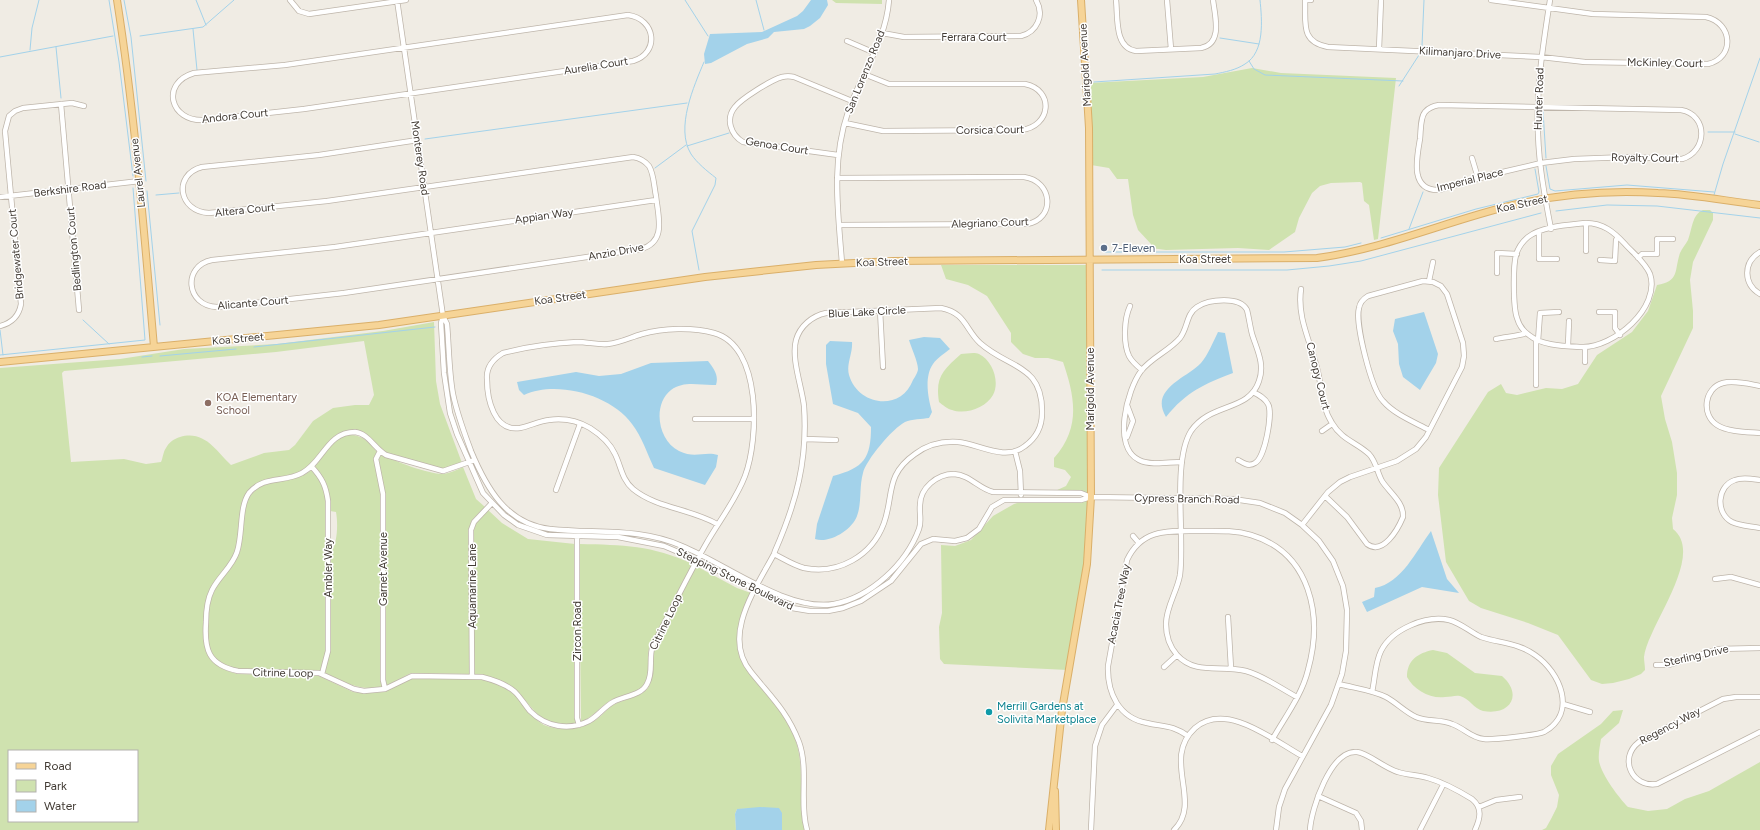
<svg xmlns="http://www.w3.org/2000/svg" width="1760" height="830" font-family="Figtree,sans-serif">
  <style>
    .green { fill: #cfe2af; fill-rule: evenodd }
    .water { fill: #a3d2ea }
    .lines { fill: none; stroke-linecap: round; stroke-linejoin: round }
    .stream { stroke: #a3d2ea; stroke-width: 1 }
    .minor-casing { stroke: #beb5aa; stroke-width: 6 }
    .major-casing { stroke: #daaf69; stroke-width: 8 }
    .minor { stroke: #fff; stroke-width: 4.5 }
    .major { stroke: #f6d497; stroke-width: 6 }
    .service-dot { fill: #5c6f8a; stroke: #fff; stroke-width: 1.5 }
    .education-dot { fill: #8d6e63; stroke: #fff; stroke-width: 1.5 }
    .culture-dot { fill: #0f9aa8; stroke: #fff; stroke-width: 1.5 }
    .labels { text-anchor: middle; dominant-baseline: central; stroke-width: 3; stroke-linejoin: round; paint-order: stroke }
    .street-label { font-size: 11px; fill: #423b34; stroke: #fff }
    .service-label { font-size: 11px; fill: #4e5e75; stroke: #fff; text-anchor: start }
    .education-label { font-size: 11px; fill: #785e54; stroke: #fff; text-anchor: start }
    .culture-label { font-size: 11px; fill: #0d838f; stroke: #fff; text-anchor: start }
  </style>
  <rect width="100%" height="100%" fill="#f0ece4"/>
  <!-- green -->
  <path class="green" d="M832 0H882V4L836 3Z
    M1252 68 1281 73 1396 78 1378 239 1374 240 1369 205 1364 201 1362 183 1360 182 1331 183 1320 186 1312 193 1299 218 1295 232 1269 250 1238 248 1166 250 1151 248V244L1138 230 1133 215 1128 179H1117L1109 168 1091 165 1089 83 1203 77Z
    M1703 210H1710L1713 213V220L1693 262 1690 280 1693 311V328L1661 396 1665 419 1672 442 1677 473V495L1672 518 1673 529C1706 555 1648 625 1644 657 1644 661 1645 666 1645 670L1641 674 1629 679 1613 683 1602 684 1591 680 1558 635 1528 623 1481 608 1469 601 1446 562 1438 495 1439 468 1488 392 1501 384 1506 393 1517 395 1546 388 1562 389 1578 384 1597 355 1632 332 1648 311 1657 285C1680 281 1674 271 1680 253 1682 248 1686 244 1688 240 1692 230 1692 214 1703 210Z
    M941 265H1088V494L1055 491 1066 486 1071 477 1065 470 1054 467V458C1081 428 1075 397 1063 362L1048 358H1035L1023 354 1011 342V333L987 296 968 285 946 279Z
    M434 322 436 381 440 404 462 463C456 465 448 469 442 469 429 468 391 457 381 449 369 440 364 427 346 431 323 436 321 463 300 472 281 481 264 472 248 492 238 505 241 535 235 553 230 568 216 577 210 591 204 601 204 611 204 623 202 651 208 667 238 674L319 676 353 692 363 693 384 692 412 678 482 679C496 683 508 688 519 699 527 709 533 719 544 725 561 732 582 730 597 719 603 715 608 707 615 704 625 699 641 697 648 688 655 678 650 660 655 646L696 566 737 588 751 593C709 676 779 679 797 745 805 773 797 805 805 830H782L779 808 737 809 735 814 736 830H0V368L120 359 184 349 277 344 383 331ZM364 341 374 395 369 405H355L333 408 313 421 295 445 289 450 264 453 231 465C216 451 205 430 180 437 174 439 169 442 166 448 163 452 163 458 161 462L146 464 124 459 71 462 62 373 64 371 276 352ZM9 751H137V821H9Z
    M961 354C966 354 974 352 979 354 993 361 1000 382 993 395 986 408 965 415 952 410 947 409 943 405 939 402 935 377 943 370 961 354Z
    M347 435C362 434 368 441 377 452L374 459 381 494V680L382 687C359 691 344 682 324 673L327 663 330 553C338 544 338 523 336 512L330 511C330 493 327 481 315 467 325 454 330 441 347 435Z
    M381 454C394 461 428 474 443 474 450 473 457 470 463 467L476 499 485 507 472 520 469 530 470 674 411 673 386 686 385 494 378 462Z
    M312 470C321 480 324 488 326 501V651L320 671 238 669C208 662 207 648 208 622 208 611 209 602 214 592 221 577 234 567 240 551 245 534 240 509 251 495 264 478 284 484 301 476 305 475 308 472 312 470Z
    M1089 500 1085 564 1068 670 944 664 940 659 939 627 942 613 941 545 955 546 971 540 993 516 1014 504 1024 501Z
    M488 510 502 523 528 539 575 544 577 723C539 729 538 711 516 691 504 680 489 675 474 674V530L476 523Z
    M579 544C624 545 651 545 693 564L649 649C646 660 651 673 646 683 640 693 623 695 613 699 601 705 594 717 581 722Z
    M1433 650 1447 653 1475 673 1502 676C1523 694 1511 716 1483 711 1474 709 1469 698 1460 696 1455 695 1451 697 1445 697 1430 699 1414 690 1407 677 1407 660 1418 653 1433 650Z
    M1623 710 1619 723 1601 739C1600 746 1598 754 1599 761 1601 774 1619 798 1628 807L1648 811 1667 809 1685 799 1709 791 1760 762V830H1542L1546 828 1551 819 1557 807 1559 795 1551 775V766L1558 754 1601 724 1613 711Z"/>
  <!-- water -->
  <path class="water" d="M811 0H827L828 5 820 18 810 26 804 29 774 32 768 38 747 44 711 63 705 64 704 54 710 34 762 32 797 16 803 11Z
    M1424 312 1438 354 1436 363 1420 390 1403 377 1399 364 1398 344 1393 331 1395 319Z
    M1218 332 1225 333 1233 373C1204 384 1186 392 1166 417 1149 389 1187 378 1201 363 1208 355 1213 342 1218 332Z
    M924 337 940 338 950 349C945 353 937 358 933 364 924 377 928 398 932 412L929 418C922 419 912 419 905 422 893 428 866 460 863 473 859 487 862 503 857 516 852 530 829 544 815 539L817 524 833 476C864 468 871 458 871 427L858 413 833 404 826 364V345L830 341 852 342C853 353 846 364 849 375 858 406 901 412 913 380 915 377 918 372 918 369 918 362 911 347 909 340Z
    M708 361C714 369 719 375 716 385 701 386 685 380 671 390 652 405 658 441 679 451 695 459 704 451 718 455L716 467 705 485 654 468C647 453 642 437 632 424 611 395 557 380 524 395L519 390 517 382 576 372 599 376 621 374 651 363Z
    M1431 531 1447 579 1459 593 1422 587 1367 612 1362 602 1374 597 1375 588C1402 583 1416 551 1431 531Z
    M760 807 779 808 782 813V830H736L735 814 737 809Z"/>
  <g class="lines">
    <!-- stream -->
    <path class="stream" d="M109 0 119 62 133 176
      M124 0 131 37 146 181
      M196 0 206 25
      M685 0 708 36
      M756 0 764 30
      M193 29 197 70
      M140 36 203 27 234 0
      M1220 38 1259 44
      M1422 46 1424 0
      M56 47 61 98
      M30 50 32 28 39 0
      M0 57 113 36
      M1249 61 1254 69 1265 75 1403 81
      M1094 82 1215 74C1225 72 1236 70 1245 64 1265 52 1262 20 1260 0
      M1399 86 1419 55
      M1543 111 1546 158
      M1708 132H1735
      M1735 134 1759 142
      M425 139 687 103
      M687 146 729 133
      M1546 166 1550 189 1555 191 1627 185 1714 192
      M655 168 686 145
      M147 191 160 325
      M156 195 179 193
      M1714 195 1723 164 1760 58
      M1556 211 1607 205 1657 206 1760 218
      M1409 229 1423 192
      M1381 238 1476 209 1538 194 1539 192 1535 169
      M1105 252H1284L1345 247 1361 243
      M699 270 692 231 715 185 716 178C707 171 697 163 691 154 675 128 694 86 704 62
      M1102 270H1287L1329 266 1361 261 1541 213
      M83 320 109 344
      M0 330 3 355
      M254 347 435 327
      M0 355 145 340 133 188
      M160 356 236 349
      M142 357 152 356"/>
    <defs>
      <path id="minor" d="M290 0 299 11 309 14 406 0
        M397 0 443 316 447 324C449 347 449 372 453 394 457 414 464 432 471 451 486 487 506 524 550 529 596 534 638 527 682 546 726 564 787 612 834 604 871 597 906 564 919 529 922 521 919 513 920 505 920 488 937 474 954 474 970 475 978 488 993 492L1081 493 1091 497
        M1116 0C1118 17 1114 48 1136 51L1201 48C1223 44 1215 16 1213 0
        M1167 0 1171 49
        M1305 0C1306 23 1300 42 1328 47L1541 57 1585 62 1708 64C1735 58 1733 23 1706 17L1593 14 1491 0
        M1305 0H1311
        M1550 0C1543 45 1536 89 1538 134 1539 166 1545 198 1551 229
        M628 15C656 19 660 53 633 61L304 109 204 120C170 122 160 83 194 73L285 65Z
        M882 33 904 37 1021 36C1037 32 1045 15 1036 0
        M847 41 875 53
        M1379 49 1381 0
        M61 104 79 310
        M1439 105 1681 110C1709 115 1707 152 1682 159L1628 157 1574 159 1541 163 1494 174 1439 190C1409 191 1417 157 1420 139 1421 130 1420 118 1425 112 1429 107 1434 106 1439 105Z
        M845 123 883 131 1021 130C1051 127 1055 90 1025 84H889L864 74
        M418 140 319 155 202 167C172 175 179 212 209 213L327 201 633 157C639 158 645 161 649 166 654 174 654 187 656 196 658 216 667 242 641 249L344 293 217 307C186 306 182 266 212 260L335 247 656 200
        M838 155 743 142C731 135 725 119 735 107 741 99 771 80 782 77 786 76 790 76 794 77L852 101
        M1472 158 1478 178
        M837 178 1024 177C1053 181 1056 219 1027 224L839 225
        M0 197 140 181
        M1586 223C1603 223 1614 232 1625 244 1633 253 1645 262 1650 274 1661 308 1613 348 1582 347 1565 346 1542 346 1529 335 1523 331 1519 325 1517 318 1513 307 1513 266 1516 255 1518 248 1522 242 1528 237 1542 226 1568 225 1586 223Z
        M1539 231V259H1557
        M1586 251V223
        M1760 252C1743 262 1743 284 1760 294
        M1638 258 1642 254H1657V239H1673
        M1600 260 1615 261 1616 240 1618 237
        M842 263C838 212 831 161 848 112 861 74 886 41 889 0
        M1497 273V253L1517 254
        M1429 281 1433 262
        M1301 289C1297 318 1310 340 1317 368 1322 386 1321 406 1332 423 1342 440 1356 442 1369 454 1376 461 1377 472 1382 481 1389 492 1404 502 1403 517 1398 529 1383 556 1367 544L1347 517 1325 496
        M1130 306C1124 319 1123 343 1129 356 1132 362 1137 366 1142 370
        M880 310 883 367
        M1599 312H1615V328L1620 335
        M443 316 441 323 444 373 450 413 457 434 483 493 504 515 518 525 547 535 618 537 664 546 697 560 792 608 810 611H828L843 608 861 601 891 581 921 544 933 539 955 541 967 538 979 529 992 507 1004 500H1081L1091 497 1233 499 1260 503 1285 513 1302 525 1319 541 1333 561 1343 586 1347 610 1346 651 1342 674 1331 705 1285 789 1279 807 1276 830
        M0 326C12 323 19 316 21 304L5 131 9 116 15 111 23 108 72 103 84 106
        M1496 339C1504 337 1520 336 1526 333
        M1538 341 1540 313 1559 312
        M1568 345 1569 321
        M1585 347V362
        M1536 385V340
        M1760 386C1749 384 1734 380 1723 383 1704 388 1701 415 1717 425 1728 432 1747 432 1760 433
        M695 419H753
        M1322 431 1332 424
        M1127 437 1133 421 1127 405
        M805 439 836 440
        M380 451 376 459 383 494V680L385 689
        M1015 451 1020 471 1021 495
        M475 460 443 471 386 455C375 449 368 433 355 432 327 432 323 462 302 473 284 483 264 475 249 493 239 507 243 534 237 552 232 567 219 576 212 590 207 600 206 611 206 622 204 649 208 665 238 671L319 673 354 689 364 691 385 689 412 676 482 677C494 680 506 684 515 692 521 698 525 705 530 711 546 727 569 731 589 721 598 716 604 707 613 702 623 696 641 696 647 684 654 672 648 658 653 645 671 611 687 577 706 544 719 521 736 500 745 476 759 439 762 346 714 333 693 327 663 328 642 334 631 337 620 343 608 344 598 345 588 342 577 342 553 343 526 347 503 353 493 359 486 367 487 379 487 399 494 432 520 428 530 426 539 421 549 420 563 418 578 421 590 428 601 435 610 443 615 454 621 466 622 480 633 489 656 508 691 509 717 524
        M1238 460C1243 463 1249 467 1255 463 1265 458 1273 413 1268 404 1265 398 1259 395 1253 392
        M1182 462C1169 462 1151 466 1139 460 1112 447 1127 390 1141 371 1152 357 1169 351 1180 338 1188 328 1186 314 1197 307 1209 299 1240 296 1247 310 1249 318 1250 326 1252 334 1257 350 1265 364 1259 381 1249 412 1211 402 1191 431 1172 461 1185 537 1180 575 1177 592 1166 607 1166 624 1166 635 1170 647 1177 655 1196 676 1222 664 1246 671 1264 676 1280 688 1297 697
        M312 467C322 478 326 486 328 501V651L322 674
        M1760 480C1752 479 1743 477 1735 480 1717 486 1715 513 1732 522 1740 526 1751 526 1760 528
        M556 490 580 424
        M1302 525 1328 492 1340 482 1350 477 1397 461 1416 449 1426 437 1462 367 1464 356 1463 343 1447 294 1441 286 1433 282 1423 281 1368 296C1363 299 1360 302 1359 308 1355 323 1371 389 1383 401 1394 414 1414 422 1429 430
        M577 536V718L579 725
        M1133 536 1139 543
        M774 554C784 559 793 565 804 568 838 575 872 556 884 523 894 495 885 475 915 454 927 445 943 441 958 442 979 444 1005 462 1025 446 1036 438 1042 427 1042 413 1043 364 1009 369 980 343 965 329 966 313 941 308L826 313C812 316 800 326 796 340 791 359 802 387 804 406 808 460 796 503 775 551L774 554C756 588 721 636 751 672 771 697 787 711 799 742 809 770 799 803 807 830
        M1715 579 1731 577 1760 585
        M1228 617 1231 668
        M1656 665H1669L1718 649 1760 648
        M1164 667 1177 655
        M472 676 471 530 474 522 491 504
        M1339 684C1354 688 1372 690 1386 697 1397 703 1405 712 1416 717 1427 722 1441 719 1452 724 1464 728 1471 738 1484 739 1493 740 1537 735 1544 732 1578 713 1560 672 1535 655 1519 643 1499 643 1481 637 1470 632 1461 623 1449 620 1426 615 1392 629 1381 651 1375 663 1375 679 1372 692
        M1760 697H1736L1723 699 1639 742C1618 758 1632 788 1657 784L1760 732
        M1563 704 1590 712
        M1188 736C1173 725 1164 727 1147 723 1119 718 1107 693 1108 666L1127 560C1142 528 1169 531 1200 531 1217 531 1234 530 1251 535 1311 553 1323 616 1308 670 1302 695 1285 717 1272 740
        M1318 796 1356 813 1361 821 1362 830
        M1479 807 1496 800 1520 797
        M1091 830 1095 746 1102 725 1117 705
        M1174 830C1203 802 1161 759 1195 728 1226 701 1273 740 1302 756
        M1310 830C1311 809 1331 749 1357 752 1368 753 1384 768 1398 772 1407 775 1418 775 1428 778 1442 782 1459 791 1472 799 1483 808 1480 819 1475 830
        M1420 830 1443 785"/>
      <path id="major" d="M117 0C135 115 144 231 154 347
        M0 362 379 325 705 277 816 265 893 261 1317 258C1384 249 1447 221 1513 205 1560 194 1609 190 1658 193 1692 194 1726 201 1760 205
        M1055 791 1056 830
        M1049 830 1062 710 1087 564 1091 497 1089 128 1081 0"/>
    </defs>
    <!-- minor casing -->
    <use href="#minor" class="minor-casing"/>
    <!-- major casing -->
    <use href="#major" class="major-casing"/>
    <!-- minor -->
    <use href="#minor" class="minor"/>
    <!-- major -->
    <use href="#major" class="major"/>
  </g>
  <!-- markers -->
  <circle class="service-dot" cx="1104" cy="248" r="4"/>
  <circle class="education-dot" cx="208" cy="403" r="4"/>
  <circle class="culture-dot" cx="989" cy="712" r="4"/>
  <g class="labels">
    <!-- street labels -->
    <g class="street-label">
      <text x="974" y="37">Ferrara Court</text>
      <text transform="translate(1460 53) rotate(3)">Kilimanjaro Drive</text>
      <text transform="translate(1665 63) rotate(1)">McKinley Court</text>
      <text transform="translate(1085 65) rotate(-93)">Marigold Avenue</text>
      <text transform="translate(596 66) rotate(-9)">Aurelia Court</text>
      <text transform="translate(865 72) rotate(-68)">San Lorenzo Road</text>
      <text transform="translate(1539 99) rotate(-88)">Hunter Road</text>
      <text transform="translate(235 116) rotate(-6)">Andora Court</text>
      <text transform="translate(990 130) rotate(-1)">Corsica Court</text>
      <text transform="translate(777 146) rotate(9)">Genoa Court</text>
      <text transform="translate(420 158) rotate(82)">Monterey Road</text>
      <text transform="translate(1645 158) rotate(1)">Royalty Court</text>
      <text transform="translate(138 173) rotate(-96)">Laurel Avenue</text>
      <text transform="translate(1470 180) rotate(-14)">Imperial Place</text>
      <text transform="translate(70 189) rotate(-7)">Berkshire Road</text>
      <text transform="translate(1522 204) rotate(-12)">Koa Street</text>
      <text transform="translate(245 210) rotate(-6)">Altera Court</text>
      <text transform="translate(544 216) rotate(-8)">Appian Way</text>
      <text transform="translate(990 223) rotate(-2)">Alegriano Court</text>
      <text transform="translate(74 249) rotate(-95)">Bedlington Court</text>
      <text transform="translate(616 252) rotate(-10)">Anzio Drive</text>
      <text transform="translate(16 254) rotate(-95)">Bridgewater Court</text>
      <text x="1205" y="259">Koa Street</text>
      <text transform="translate(882 262) rotate(-2)">Koa Street</text>
      <text transform="translate(560 298) rotate(-8)">Koa Street</text>
      <text transform="translate(253 303) rotate(-5)">Alicante Court</text>
      <text transform="translate(867 312) rotate(-3)">Blue Lake Circle</text>
      <text transform="translate(238 339) rotate(-5)">Koa Street</text>
      <text transform="translate(1318 376) rotate(76)">Canopy Court</text>
      <text transform="translate(1090 389) rotate(-90)">Marigold Avenue</text>
      <text transform="translate(1187 499) rotate(1)">Cypress Branch Road</text>
      <text transform="translate(328 568) rotate(-90)">Ambler Way</text>
      <text transform="translate(383 569) rotate(-90)">Garnet Avenue</text>
      <text transform="translate(735 579) rotate(26)">Stepping Stone Boulevard</text>
      <text transform="translate(472 586) rotate(-90)">Aquamarine Lane</text>
      <text transform="translate(1119 604) rotate(-79)">Acacia Tree Way</text>
      <text transform="translate(666 622) rotate(-64)">Citrine Loop</text>
      <text transform="translate(577 631) rotate(-90)">Zircon Road</text>
      <text transform="translate(1696 656) rotate(-13)">Sterling Drive</text>
      <text transform="translate(283 673) rotate(1)">Citrine Loop</text>
      <text transform="translate(1670 726) rotate(-28)">Regency Way</text>
    </g>
    <!-- service labels -->
    <g class="service-label">
      <text x="1112" y="248">7-Eleven</text>
    </g>
    <!-- education labels -->
    <g class="education-label">
      <text x="216" y="397">KOA Elementary<tspan x="216" dy="13">School</tspan></text>
    </g>
    <!-- culture labels -->
    <g class="culture-label">
      <text x="997" y="706">Merrill Gardens at<tspan x="997" dy="13">Solivita Marketplace</tspan></text>
    </g>
  </g>
  <!-- legend -->
  <rect x="8" y="750" width="130" height="72" fill="#ffffff" stroke="#b3b1ae"/>
  <rect x="16" y="763" width="20" height="6" fill="#f6d497" stroke="#b3b1ae"/>
  <text x="44" y="770" font-size="12" fill="#423b34">Road</text>
  <rect x="16" y="780" width="20" height="12" fill="#cfe2af" stroke="#b3b1ae"/>
  <text x="44" y="790" font-size="12" fill="#423b34">Park</text>
  <rect x="16" y="800" width="20" height="12" fill="#a3d2ea" stroke="#b3b1ae"/>
  <text x="44" y="810" font-size="12" fill="#423b34">Water</text>
</svg>
